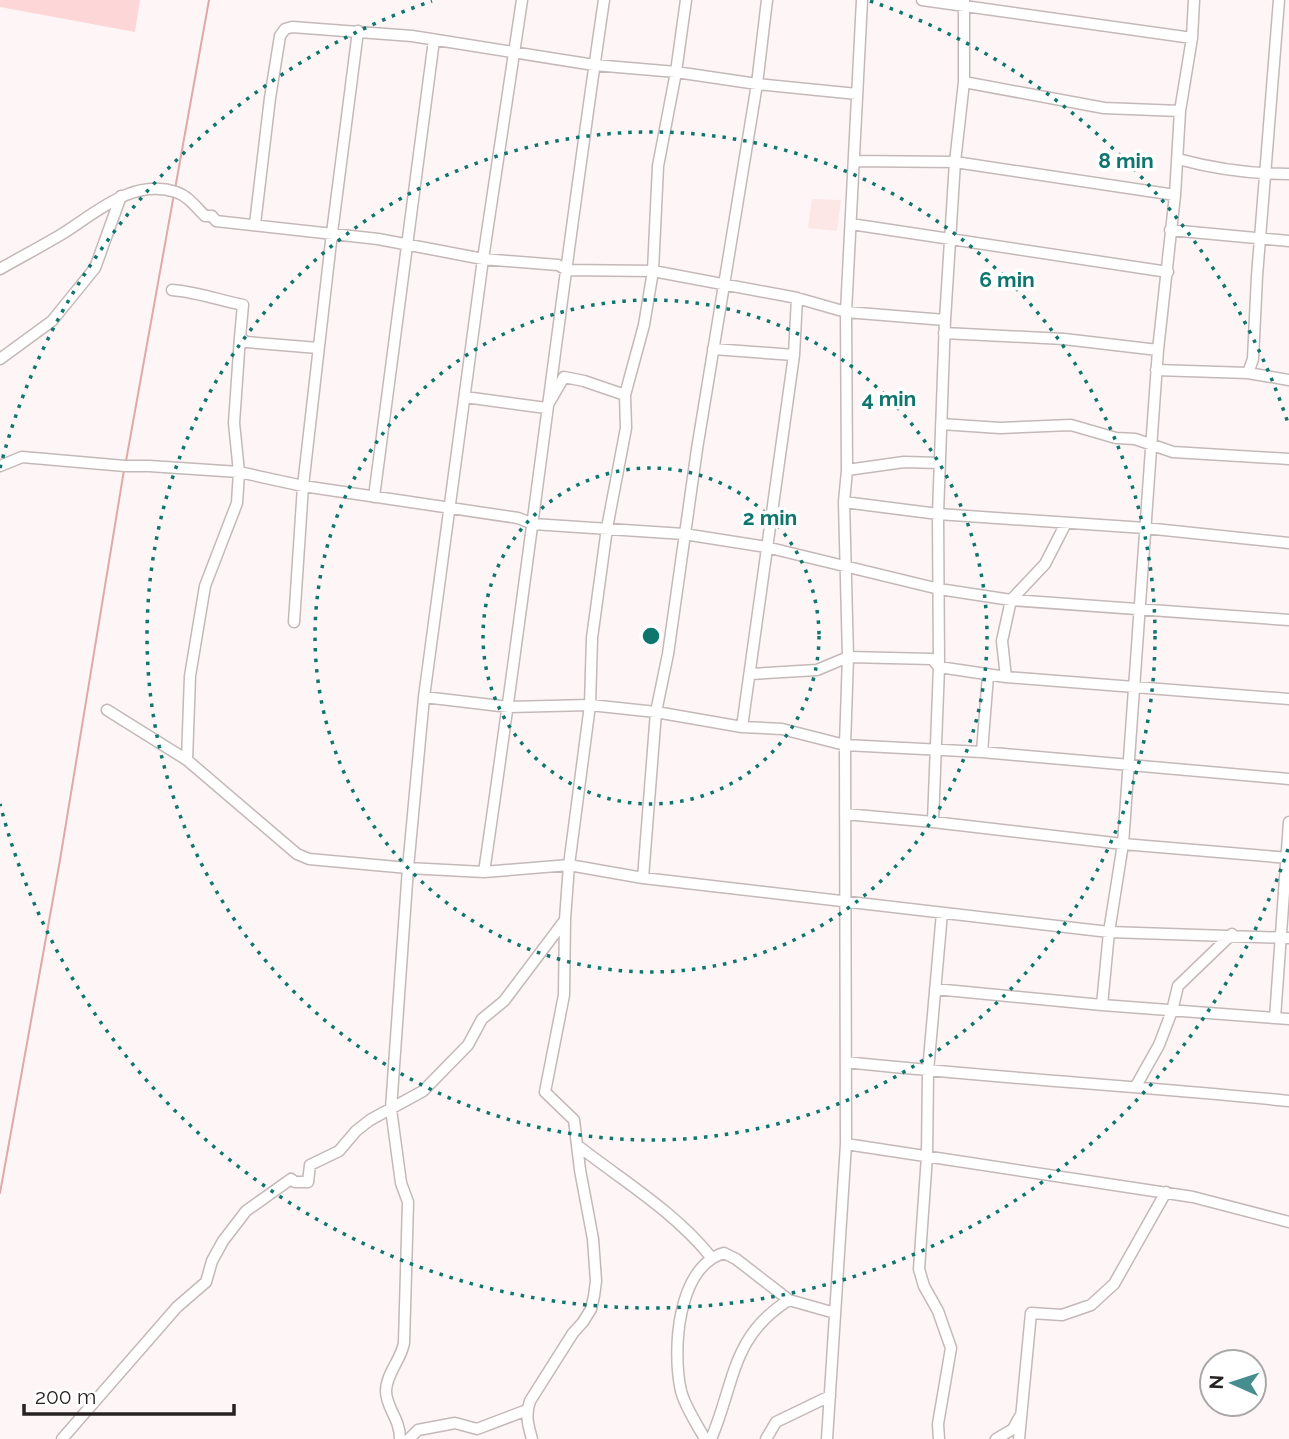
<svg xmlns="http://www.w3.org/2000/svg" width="1289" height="1439" font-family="Raleway,sans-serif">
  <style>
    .built { fill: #fde6e6 }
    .green { fill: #fdd7d8 }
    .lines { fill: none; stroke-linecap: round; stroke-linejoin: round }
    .stream { stroke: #e1a8a9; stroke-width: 2 }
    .minor-casing { stroke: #c5b8b8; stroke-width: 13 }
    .minor { stroke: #fff; stroke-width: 10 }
    .ring { fill: none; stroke: #0f766e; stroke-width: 3.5; stroke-dasharray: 3.5 7 }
    .centre { fill: #0f766e; stroke: #fff; stroke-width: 3.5 }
    .ring-label { font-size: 21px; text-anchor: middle; font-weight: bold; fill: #0f766e; stroke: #fff; stroke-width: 7; stroke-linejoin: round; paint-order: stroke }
  </style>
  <rect width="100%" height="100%" fill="#fef6f6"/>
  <!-- built -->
  <path class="built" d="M812 199 841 200 837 231 808 228Z"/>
  <!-- green -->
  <path class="green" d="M0 0H140L135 32 0 7Z"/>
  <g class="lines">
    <!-- stream -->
    <path class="stream" d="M175 189 209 0
      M126 461 174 194
      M0 1193 60 860 124 470"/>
    <defs>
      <path id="minor" d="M922 0 1192 38
        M1194 0 1192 38 1180 111 1175 195 1158 350 1123 844 1109 932 1102 1005 1275 1018
        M964 82 1104 108 1180 111
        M1178 159C1215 169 1251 174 1289 174
        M854 161 955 162 1175 195
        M255 224 270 98 280 36 285 29 292 27 412 36 594 65 676 72 757 84 857 94
        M851 224 1168 272
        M1170 230 1289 241
        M0 269C21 257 42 246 62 234 96 213 132 178 176 192 188 196 196 207 205 216H212L216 221 378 239 483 259 558 265 567 270 653 271 797 298 846 312 945 320
        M172 290C197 292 219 300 243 305L240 337 246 342 318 348
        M944 333 1064 339 1158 350
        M713 349 794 355
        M0 359 52 321 95 268 121 196
        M1156 370 1248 373 1289 380
        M1248 373 1253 359 1257 276 1279 0
        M465 397 546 408 564 377 584 381 625 395
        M941 424 1000 428 1071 425 1116 438 1135 439 1173 452 1289 459
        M0 466 22 457 125 466H149L239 472 303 486 518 518 533 524 684 534 766 547 939 589 1011 600 1289 620
        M847 470 904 462 940 463
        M374 497 434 40
        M844 502 938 514 1145 528 1289 543
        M294 622 303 486 332 233 358 31
        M751 674 817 670 848 657 932 659 939 667 1006 677 1289 699
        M1006 677 1002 641 1011 600 1045 564 1066 523
        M424 697 509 707 590 705 656 712 742 727 782 729 845 745 982 752 1289 779
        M107 710 187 760 297 854 309 859 408 868 484 872 569 865 643 878 1109 932 1289 938
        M742 727 794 355 797 298
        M982 752 988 675
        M187 760 190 676 205 586 237 503 239 472 234 423 240 337
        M845 814 933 822 1123 844 1289 858
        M933 822 939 667 938 514 945 320 955 162 964 82V0
        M1289 822 1275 1018 1289 1019
        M484 872C527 582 561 290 604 0
        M643 878 656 712 668 654 697 449 757 84 767 0
        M935 989 1102 1005
        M846 1062C993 1078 1141 1086 1289 1101
        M1136 1086 1159 1045 1172 1011 1178 986 1232 934
        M846 1144 1193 1197 1289 1222
        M577 1145C623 1181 674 1211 711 1257
        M62 1439 177 1307 206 1282 212 1261 223 1241 246 1211 291 1179 295 1182H308L310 1165 339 1151 356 1131 370 1120 423 1091 468 1045 482 1019 504 1001 565 920
        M400 1439C400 1418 386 1408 386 1391 386 1374 401 1360 404 1343L408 1202 401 1183 391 1109 408 868 424 697 483 259 522 0
        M409 1439 418 1430 455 1423 477 1429 527 1410
        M532 1439C528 1425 525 1415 530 1401L573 1333 583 1322 591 1309 594 1296 596 1281 593 1239 580 1170 574 1120 545 1092 564 995 565 919 569 865 590 705 592 638 607 528 626 428 625 395 644 325 653 271 658 166 676 72 686 0
        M705 1439C697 1424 685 1407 681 1391 672 1351 677 1267 724 1253L736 1259 789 1300
        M711 1439C735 1383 731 1336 789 1300L835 1313
        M766 1439 776 1422 830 1396
        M827 1439 846 1144 845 745 848 657 844 502 847 470 846 312 862 0
        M939 1439 938 1424 951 1348 938 1311 924 1286 919 1269 927 1156 928 1071 942 913
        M996 1439 1013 1429 1020 1416
        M1019 1439 1031 1313 1062 1315 1091 1305 1114 1284 1166 1192"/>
    </defs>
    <!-- minor casing -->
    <use href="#minor" class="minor-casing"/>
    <!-- minor -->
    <use href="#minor" class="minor"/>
  </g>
  <!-- distance rings -->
  <g class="ring">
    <circle cx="651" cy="636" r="168"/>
    <circle cx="651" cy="636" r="336"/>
    <circle cx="651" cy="636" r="504"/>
    <path d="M1288 849A672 672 0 0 1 0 804M0 468A672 672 0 0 1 432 1M870 1A672 672 0 0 1 1288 423"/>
  </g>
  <circle cx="651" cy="636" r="10" class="centre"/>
  <g class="ring-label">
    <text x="1126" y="168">8 min</text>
    <text x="1007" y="287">6 min</text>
    <text x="889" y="406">4 min</text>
    <text x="770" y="525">2 min</text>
  </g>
  <!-- north arrow -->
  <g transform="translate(1233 1383) rotate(273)"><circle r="33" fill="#ffffff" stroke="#a9a7a7" stroke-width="2"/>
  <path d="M0-5L12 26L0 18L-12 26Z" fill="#458d8f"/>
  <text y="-10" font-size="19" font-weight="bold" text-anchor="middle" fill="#272222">N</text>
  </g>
  <!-- scale -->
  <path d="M24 1404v10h210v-10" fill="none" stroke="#272222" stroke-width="3.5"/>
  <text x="35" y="1404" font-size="21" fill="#272222" stroke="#ffffff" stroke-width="5" paint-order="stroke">200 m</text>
</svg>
